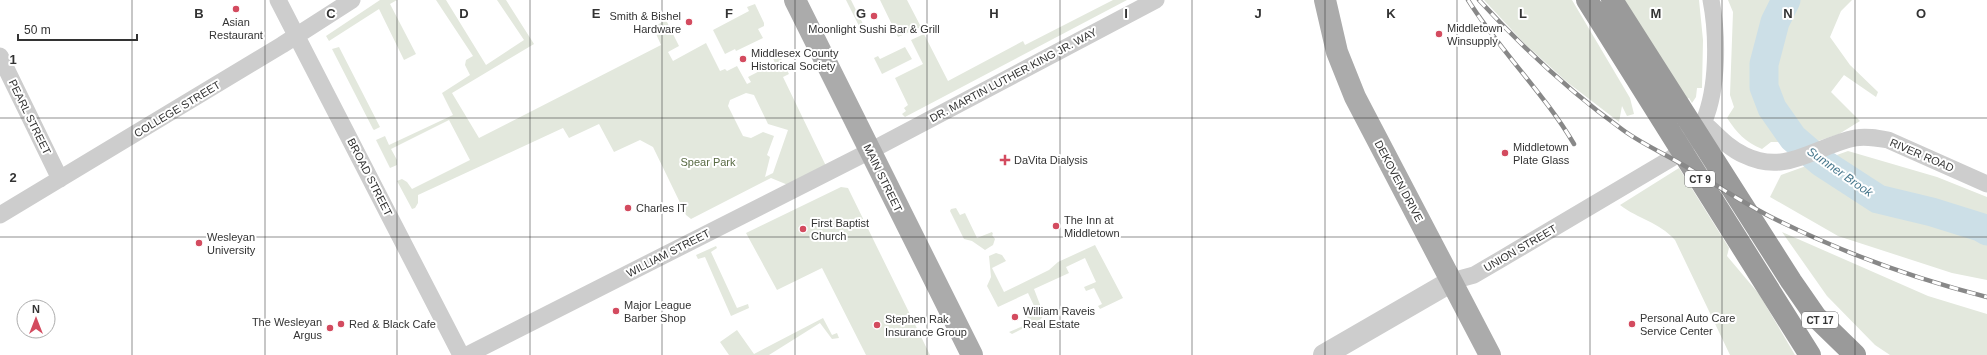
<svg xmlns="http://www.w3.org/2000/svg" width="1987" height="355" font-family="Helvetica,sans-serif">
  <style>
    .green { fill: #e3e8dd; fill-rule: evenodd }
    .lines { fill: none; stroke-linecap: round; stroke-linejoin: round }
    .river { stroke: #ccdfe7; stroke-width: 29 }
    .minor { stroke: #cdcdcd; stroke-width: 17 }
    .tertiary { stroke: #cdcdcd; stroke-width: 22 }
    .primary { stroke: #ababab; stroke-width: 22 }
    .motorway { stroke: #9a9a9a; stroke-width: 22 }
    .rail-casing { stroke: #888; stroke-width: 4.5 }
    .rail { stroke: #fff; stroke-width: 3; stroke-dasharray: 9; stroke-linecap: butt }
    .grid { fill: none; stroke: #333; stroke-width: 1; stroke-opacity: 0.55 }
    .poi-dot { fill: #d34b5f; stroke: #fff; stroke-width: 1.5 }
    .labels { text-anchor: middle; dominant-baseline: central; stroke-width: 4; stroke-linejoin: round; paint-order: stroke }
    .shield { fill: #fff; stroke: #707070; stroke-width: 1 }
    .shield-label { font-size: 10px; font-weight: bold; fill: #333 }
    .poi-label { font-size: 11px; fill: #333; stroke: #fff; text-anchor: start }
    .street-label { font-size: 11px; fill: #333; stroke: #fff }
    .park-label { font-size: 11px; fill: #596b44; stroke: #fff }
    .water-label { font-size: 12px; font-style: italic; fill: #48788d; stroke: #fff }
    .grid-label { font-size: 13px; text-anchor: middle; font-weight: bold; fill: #333; stroke: #fff; stroke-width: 4; stroke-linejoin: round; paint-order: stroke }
  </style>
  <rect width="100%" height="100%" fill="#fff"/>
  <!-- green -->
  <path class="green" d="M380 0H397L390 4 416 54 404 60 379 9 329 41 326 36Z
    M436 0H446L486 65 524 40 497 0H506L534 44 452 93 479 138 661 45 653 27 666 20 679 46 668 52 673 61 706 43 720 71 725 69 727 71 737 66 747 84 751 82 748 77 775 63 770 52 776 49 789 74 783 77 826 166 788 185 771 178 691 219 686 215 653 147 640 140 614 152 599 124 569 138 563 128 418 195V203L415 208 412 209 397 181 402 179 407 182 412 189 470 160 449 120 391 149 397 160V165L390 168 376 140 385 136 389 145 453 115 442 93 470 75 465 65 466 60 473 56ZM746 93 754 95 768 124 788 130 773 173 765 177 770 157 767 155 774 136 763 132 751 138 743 136 728 106 730 100Z
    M846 0H851L867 32 863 34Z
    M880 0H907L921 27 898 37Z
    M1113 0H1127L905 117 902 114 906 111 904 108 908 105 895 78 923 64 911 40 924 34 948 81 1023 41 1025 45Z
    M1484 0H1572L1630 98 1634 114 1627 116 1622 106 1619 122 1567 82 1525 44Z
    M1624 0H1699L1703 40 1702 88H1697L1696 97 1692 103 1689 98 1684 100Z
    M1728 0H1852L1841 11 1830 37 1850 65 1878 92 1876 97 1844 75 1831 92 1860 121 1839 134 1815 142H1771L1762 149C1745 142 1737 133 1727 118L1734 107 1730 95 1733 12Z
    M755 4 764 23V26L758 29 763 38 736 51 735 49 725 54 713 30 749 11 747 7Z
    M339 47 380 127 374 130 373 129 332 49Z
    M905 47 912 59 882 74 874 58 878 56 880 59Z
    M1848 151 1937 177 1987 197V280L1952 273 1838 236 1770 197 1781 175Z
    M1679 168 1729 248 1727 256 1759 294 1795 355H1730L1675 240C1659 222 1638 219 1620 205Z
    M841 187 848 188 930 355H866L822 268 777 290 746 233Z
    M956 208 960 215 965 213 977 238 992 232 993 234 992 235 995 239 993 245 985 250 972 241 964 239 950 211 951 209Z
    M1782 232 1928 296 1987 314V355H1890L1875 345 1827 296Z
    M1095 245 1123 298 1100 309 1098 306 1102 304 1094 288 1086 291 1084 287 1096 282 1085 258 1066 267 1069 273 1034 289 1044 315 1041 319 1012 334 1009 332 1030 323 1025 312 1035 308 1028 293 998 307 987 286 991 277 989 256 996 253 1002 255 1006 261 992 268 1004 292 1049 270 1058 262Z
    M716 246 717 248 711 252 737 308 748 304 749 308 731 316 705 257 698 259 696 255Z
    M823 318 832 335 837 333 839 338 832 339 820 323 769 355H729L720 342 737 330 754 354Z"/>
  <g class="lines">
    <!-- river -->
    <path class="river" d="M1786 0 1775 22 1764 64V87L1772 108 1793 138 1821 162 1878 199 1932 212 1980 227 1987 231"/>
    <!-- minor -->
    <path class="minor" d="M278 0 461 355
      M0 56 60 179
      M1704 123C1716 134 1728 148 1744 155 1786 176 1815 146 1855 138 1866 136 1877 138 1888 140L1987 184
      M0 215 282 45 352 0
      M1452 281 1474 275 1498 261 1672 158C1683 148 1698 135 1704 121 1718 88 1718 36 1711 0
      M467 355 870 151 1156 0"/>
    <!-- tertiary -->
    <path class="tertiary" d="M1324 355 1452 281"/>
    <!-- primary -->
    <path class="primary" d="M795 0 972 355
      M1325 0 1337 52 1355 97 1490 355"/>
    <!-- motorway -->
    <path class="motorway" d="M1587 0 1810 355
      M1612 0 1791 281 1816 317 1855 355"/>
    <defs>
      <path id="rail" d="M1468 0C1500 51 1544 93 1574 144
        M1479 0C1523 48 1570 92 1623 130 1642 144 1665 154 1685 166 1713 183 1740 201 1769 216 1838 251 1912 278 1987 297"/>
    </defs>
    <!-- rail casing -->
    <use href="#rail" class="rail-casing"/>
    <!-- rail -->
    <use href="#rail" class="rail"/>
  </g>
  <!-- grid -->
  <path class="grid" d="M132 0V355M265 0V355M397 0V355M530 0V355M662 0V355M795 0V355M927 0V355M1060 0V355M1192 0V355M1325 0V355M1457 0V355M1590 0V355M1722 0V355M1855 0V355M0 118H1987M0 237H1987"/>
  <!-- markers -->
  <g class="poi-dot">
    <circle cx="236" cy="9" r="4"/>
    <circle cx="874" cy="16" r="4"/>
    <circle cx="689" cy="22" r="4"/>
    <circle cx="1439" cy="34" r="4"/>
    <circle cx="743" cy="59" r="4"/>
    <circle cx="1505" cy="153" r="4"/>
    <path d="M1003 154h4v4h4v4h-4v4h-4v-4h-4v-4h4z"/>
    <circle cx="628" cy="208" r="4"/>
    <circle cx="1056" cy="226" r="4"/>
    <circle cx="803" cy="229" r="4"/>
    <circle cx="199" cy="243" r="4"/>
    <circle cx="616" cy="311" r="4"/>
    <circle cx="1015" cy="317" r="4"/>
    <circle cx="341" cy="324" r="4"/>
    <circle cx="1632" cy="324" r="4"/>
    <circle cx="877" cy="325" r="4"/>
    <circle cx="330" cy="328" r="4"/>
  </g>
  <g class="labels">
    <!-- shield labels -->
    <g class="shield">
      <rect x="1685" y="171" width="30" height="16" rx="3"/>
      <rect x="1802" y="312" width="36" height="16" rx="3"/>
    </g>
    <g class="shield-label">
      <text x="1700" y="179">CT 9</text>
      <text x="1820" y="320">CT 17</text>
    </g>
    <!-- poi labels -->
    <g class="poi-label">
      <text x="681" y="16" text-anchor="end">Smith &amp; Bishel<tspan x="681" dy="13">Hardware</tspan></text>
      <text x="236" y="22" text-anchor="middle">Asian<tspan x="236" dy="13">Restaurant</tspan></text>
      <text x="1447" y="28">Middletown<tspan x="1447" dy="13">Winsupply</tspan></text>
      <text x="874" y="29" text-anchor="middle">Moonlight Sushi Bar &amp; Grill</text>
      <text x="751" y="53">Middlesex County<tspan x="751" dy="13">Historical Society</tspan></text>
      <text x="1513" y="147">Middletown<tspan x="1513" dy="13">Plate Glass</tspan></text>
      <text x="1014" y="160">DaVita Dialysis</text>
      <text x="636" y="208">Charles IT</text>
      <text x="1064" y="220">The Inn at<tspan x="1064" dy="13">Middletown</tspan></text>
      <text x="811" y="223">First Baptist<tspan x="811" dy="13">Church</tspan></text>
      <text x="207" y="237">Wesleyan<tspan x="207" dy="13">University</tspan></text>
      <text x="624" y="305">Major League<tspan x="624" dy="13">Barber Shop</tspan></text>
      <text x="1023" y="311">William Raveis<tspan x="1023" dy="13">Real Estate</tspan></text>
      <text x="1640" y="318">Personal Auto Care<tspan x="1640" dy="13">Service Center</tspan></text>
      <text x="885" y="319">Stephen Rak<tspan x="885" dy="13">Insurance Group</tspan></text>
      <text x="322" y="322" text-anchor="end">The Wesleyan<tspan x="322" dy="13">Argus</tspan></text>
      <text x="349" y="324">Red &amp; Black Cafe</text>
    </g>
    <!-- street labels -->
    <g class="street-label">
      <text transform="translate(1013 75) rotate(-28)">DR. MARTIN LUTHER KING JR. WAY</text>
      <text transform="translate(177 109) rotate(-31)">COLLEGE STREET</text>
      <text transform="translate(30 117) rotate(64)">PEARL STREET</text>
      <text transform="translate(1922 155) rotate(23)">RIVER ROAD</text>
      <text transform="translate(370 177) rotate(63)">BROAD STREET</text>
      <text transform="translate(883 178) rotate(64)">MAIN STREET</text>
      <text transform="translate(1399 181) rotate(62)">DEKOVEN DRIVE</text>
      <text transform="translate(1520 248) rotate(-30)">UNION STREET</text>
      <text transform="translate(668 253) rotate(-27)">WILLIAM STREET</text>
    </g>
    <!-- park labels -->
    <g class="park-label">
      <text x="708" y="162">Spear Park</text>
    </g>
    <!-- water labels -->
    <g class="water-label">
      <text transform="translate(1840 172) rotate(35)">Sumner Brook</text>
    </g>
  </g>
  <g class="grid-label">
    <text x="199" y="18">B</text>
    <text x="331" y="18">C</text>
    <text x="464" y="18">D</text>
    <text x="596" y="18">E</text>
    <text x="729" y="18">F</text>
    <text x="861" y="18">G</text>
    <text x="994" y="18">H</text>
    <text x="1126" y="18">I</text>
    <text x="1258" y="18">J</text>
    <text x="1391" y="18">K</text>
    <text x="1523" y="18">L</text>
    <text x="1656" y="18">M</text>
    <text x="1788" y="18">N</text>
    <text x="1921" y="18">O</text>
    <text x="13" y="64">1</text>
    <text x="13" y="182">2</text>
  </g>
  <!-- north arrow -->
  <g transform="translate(36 319)"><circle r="19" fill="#ffffff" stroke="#adadad"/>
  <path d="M0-3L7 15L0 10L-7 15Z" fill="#d34b5f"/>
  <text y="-6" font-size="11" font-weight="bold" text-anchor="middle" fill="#333333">N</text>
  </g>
  <!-- scale -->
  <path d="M18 34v6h119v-6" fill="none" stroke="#333333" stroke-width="2"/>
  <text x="24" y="34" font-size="12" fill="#333333" stroke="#ffffff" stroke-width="3" paint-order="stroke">50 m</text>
</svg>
